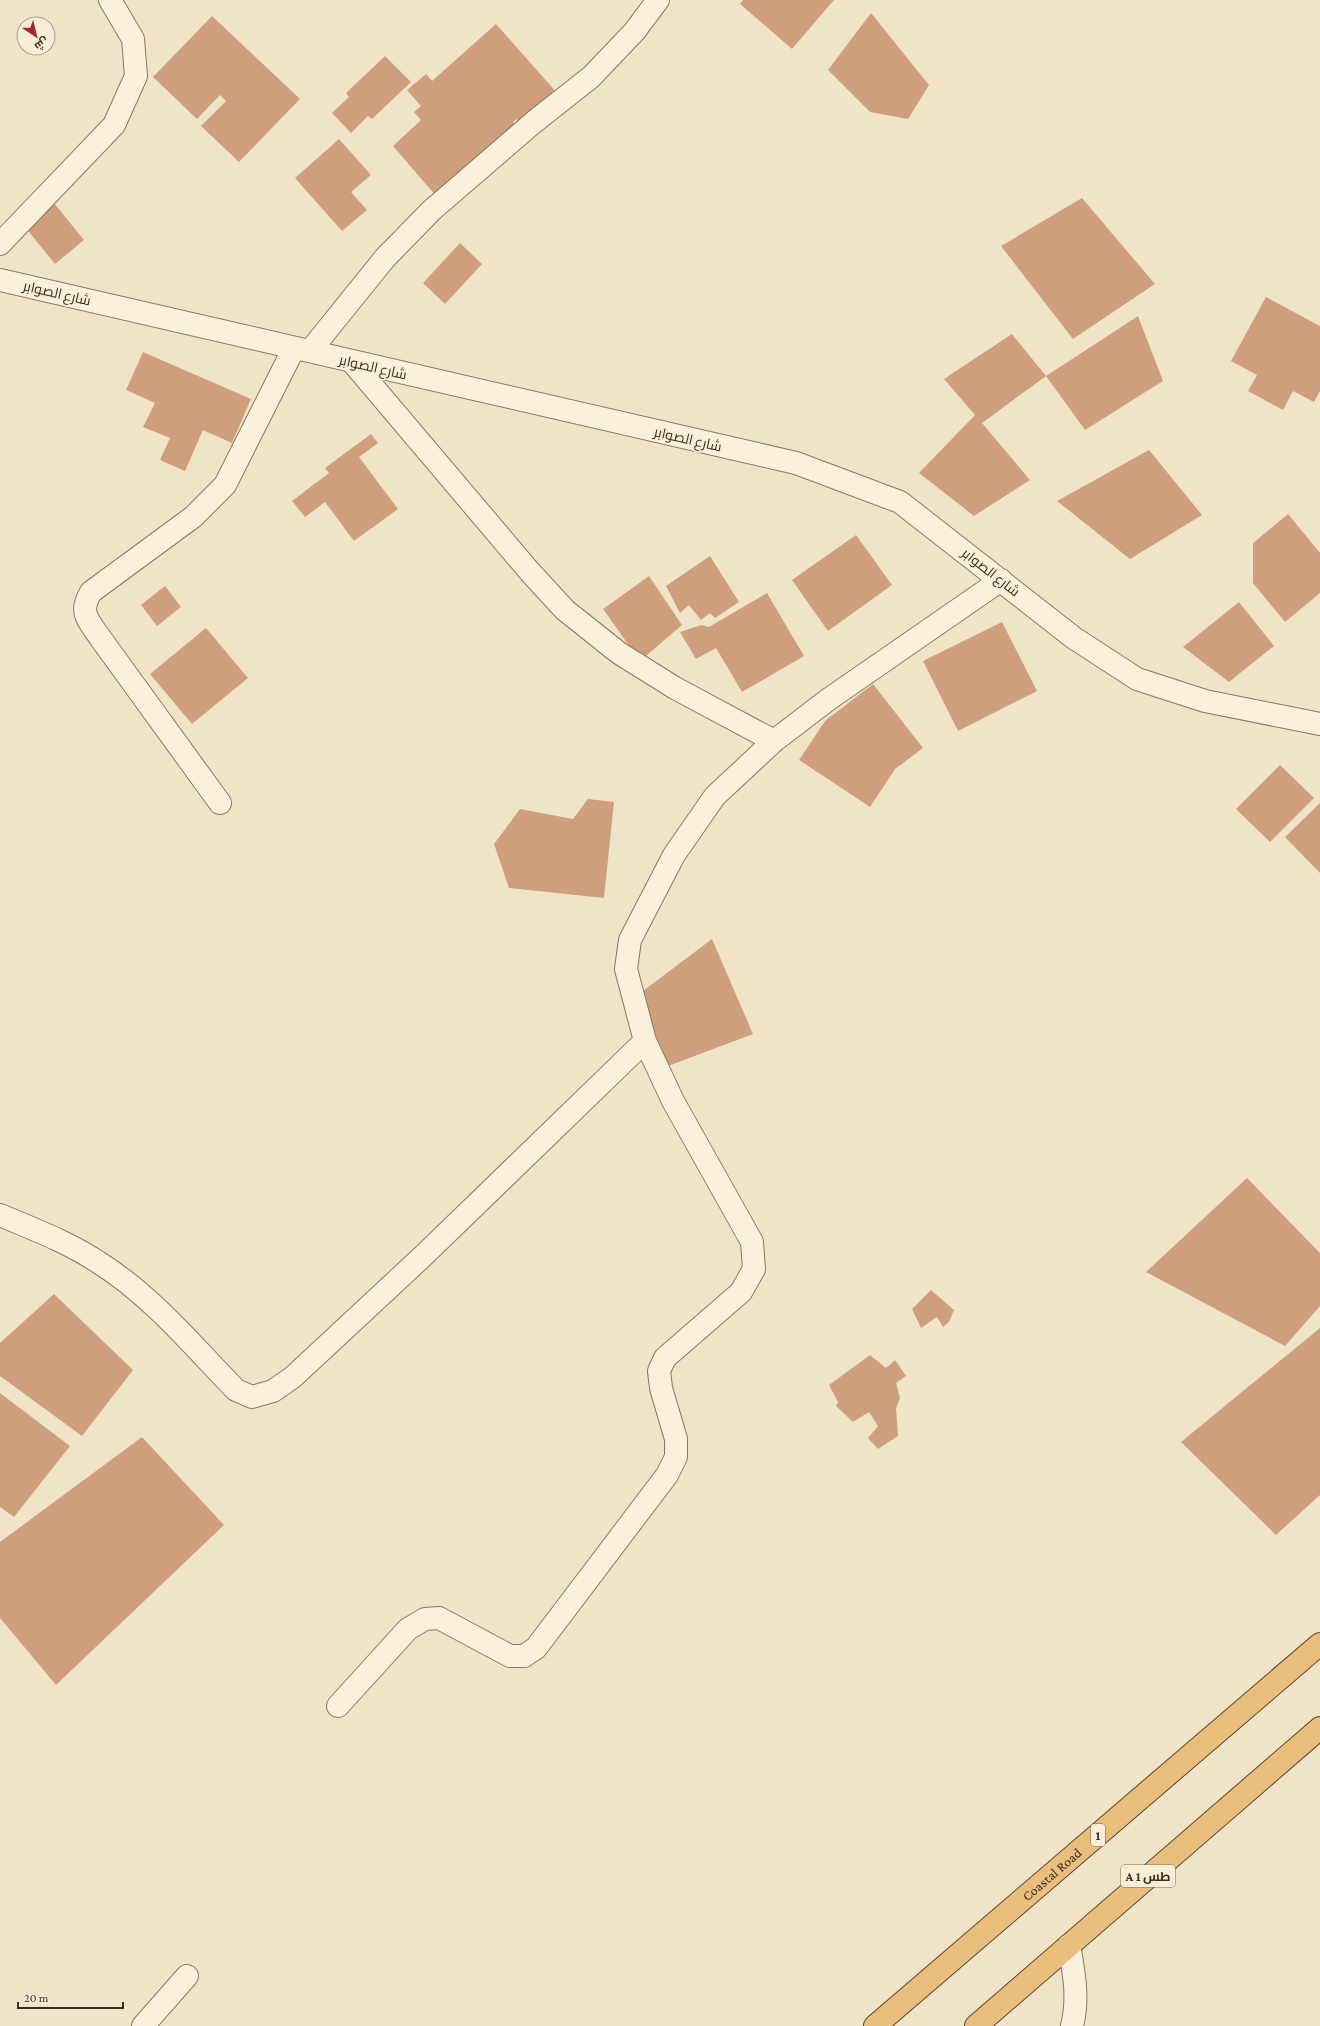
<svg xmlns="http://www.w3.org/2000/svg" width="1320" height="2026" font-family="'Crimson Pro',Cairo,serif">
	<rect width="100%" height="100%" fill="#f0e4c8"/>
	<path fill="#cf9f7d" d="M743 0H834L792 49 740 4Z
		M871 13 929 85 908 119 870 112 828 70Z
		M212 16 300 99 239 162 201 126 226 101 220 95 197 119 153 77Z
		M496 24 558 94 522 125 517 119 513 122 517 126 437 197 393 146 421 120 414 112 421 106 407 90 426 74 432 81Z
		M385 56 411 82 372 119 368 116 351 133 332 113 349 97 346 93Z
		M339 139 371 175 351 192 367 210 342 231 295 178Z
		M1082 198 1155 284 1073 339 1001 246Z
		M54 203 84 240 55 264 25 227Z
		M460 243 482 264 445 304 423 283Z
		M1266 297 1320 326V391L1314 402 1293 391 1283 410 1248 391 1257 375 1231 361Z
		M1138 316 1163 381 1085 430 1046 376 982 423 1030 480 974 516 919 473 975 415 944 379 1012 334 1046 376Z
		M143 352 251 399 232 443 203 430 185 471 160 460 170 438 143 427 155 403 126 390Z
		M371 434 378 443 359 457 398 509 354 541 325 502 305 517 292 501 329 473 325 468Z
		M1149 450 1202 515 1130 559 1057 501Z
		M1288 514 1320 553V593L1285 622 1253 583V543Z
		M856 535 892 585 828 631 792 580Z
		M710 556 739 602 715 618 710 613 701 620 689 605 680 613 666 586Z
		M649 576 682 625 640 661 603 609Z
		M165 586 181 607 157 626 141 605Z
		M767 593 804 656 742 692 716 648 696 659 680 632 701 625 709 627Z
		M1239 602 1274 646 1229 682 1183 647Z
		M1002 622 1037 691 958 731 923 661Z
		M206 628 248 678 192 724 150 674Z
		M873 684 923 748 895 769 870 807 799 760 825 721Z
		M1280 765 1314 798 1270 842 1236 809Z
		M588 799 614 802 604 898 509 888 494 844 520 809 573 819Z
		M1320 803V873L1285 837Z
		M712 939 753 1034 668 1066 639 994Z
		M1247 1178 1320 1253V1306L1285 1346 1146 1272Z
		M931 1290 954 1310 949 1322 943 1327 937 1317 921 1328 912 1309Z
		M54 1294 133 1370 82 1436 0 1376V1343Z
		M1320 1328V1495L1276 1535 1181 1442Z
		M870 1355 886 1368 895 1360 906 1376 896 1383 900 1398 896 1408 898 1436 878 1449 868 1438 878 1426 869 1412 853 1422 836 1406 838 1402 829 1385Z
		M0 1393 70 1446 14 1517 0 1507Z
		M142 1437 224 1525 56 1685 0 1618V1542Z"/>
	<g fill="none" stroke-linecap="round" stroke-linejoin="round">
		<g stroke="#8d765c" stroke-width="24">
			<path id="minor" d="M0 244 114 125 136 76 133 39 110 0
				M310 351 385 258 432 210 534 122 591 77 634 32 658 0
				M353 363 530 572 565 610 619 653 675 688 774 741
				M220 803 101 639C89 621 78 613 91 592L193 517 225 485 294 348
				M0 1215C33 1229 68 1242 98 1262 151 1295 193 1346 236 1390L252 1397 273 1391 293 1377 422 1257 645 1041
				M338 1706 408 1629 425 1619 439 1618 510 1656H524L536 1648 667 1475 676 1457V1439L661 1388 659 1371 665 1358 741 1292 754 1269 752 1242 673 1101 645 1041 626 969 630 940 674 855 715 796 774 741 829 699 1001 580
				M1069 1945C1074 1973 1079 1998 1072 2026
				M143 2026 187 1976"/>
		</g>
		<g stroke="#8d765c" stroke-width="24">
			<path id="tertiary" d="M0 280 796 463 900 502 1074 638 1137 679 1205 701 1320 724"/>
		</g>
		<g stroke="#5b4430" stroke-width="24">
			<g id="trunk">
				<path id="s1" d="M875 2026 1320 1644"/>
				<path d="M976 2026 1320 1728"/>
			</g>
		</g>
		<use href="#minor" stroke="#faf1dc" stroke-width="22"/>
		<use href="#tertiary" stroke="#faf1dc" stroke-width="22"/>
		<use href="#trunk" stroke="#eabe7c" stroke-width="22"/>
	</g>
	<g text-anchor="middle" dominant-baseline="central" stroke-width="3.5" stroke-linejoin="round" paint-order="stroke">
		<g fill="#f7eed8" stroke="#756857" stroke-width="1">
			<rect x="1091" y="1824" width="14" height="22" rx="3"/>
			<rect x="1121" y="1865" width="54" height="22" rx="3"/>
		</g>
		<g font-size="13" font-weight="bold" fill="#3d2e20">
			<text x="1098" y="1835">1</text>
			<text x="1148" y="1876">A 1 طس</text>
		</g>
		<g font-size="14" fill="#3d2e20" stroke="#f7eed8">
			<text transform="translate(57 293) rotate(13)">شارع الصوابر</text>
			<text transform="translate(373 367) rotate(13)">شارع الصوابر</text>
			<text transform="translate(688 439) rotate(13)">شارع الصوابر</text>
			<text transform="translate(991 572) rotate(38)">شارع الصوابر</text>
			<text stroke="none"><textPath href="#s1" startOffset="233">Coastal Road</textPath></text>
		</g>
	</g>
	<g transform="translate(36 36) rotate(145)"><circle r="19" fill="#f7eed8" stroke="#ada18e"/>
	<path d="M0-3L7 15L0 10L-7 15Z" fill="#9e2a2b"/>
	<text y="-6" font-size="11" font-weight="bold" text-anchor="middle" fill="#3d2e20">ش</text>
	</g>
	<path d="M18 2002v6h105v-6" fill="none" stroke="#3d2e20" stroke-width="2"/>
	<text x="24" y="2002" font-size="12" fill="#3d2e20" stroke="#f7eed8" stroke-width="3" paint-order="stroke">20 m</text>
</svg>
